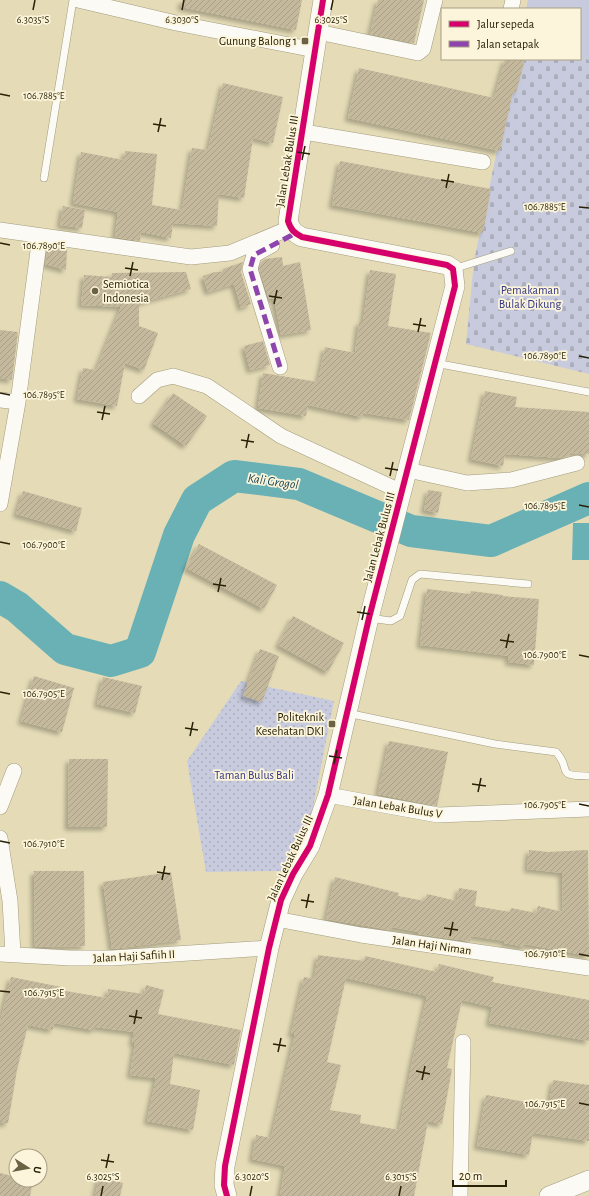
<svg xmlns="http://www.w3.org/2000/svg" width="589" height="1196" font-family="'Alegreya Sans',sans-serif">
	<defs>
		<pattern id="cemetery-stones" width="16" height="16" patternUnits="userSpaceOnUse"><rect width="16" height="16" fill="#c8cbdd"/><path d="M2 7V4a2 2 0 0 1 4 0v3zM10 15v-3a2 2 0 0 1 4 0v3z" fill="#acaebc"/></pattern>
		<pattern id="park-dots" width="8" height="8" patternUnits="userSpaceOnUse"><rect width="8" height="8" fill="#c8cbdd"/><path d="M2 2h.1M6 6h.1" fill="none" stroke="#acaebc" stroke-width="1.8" stroke-linecap="round"/></pattern>
		<pattern id="building-hatch" width="6" height="6" patternUnits="userSpaceOnUse"><rect width="6" height="6" fill="#c5b99d"/><path d="M-1 1l2-2M0 6l6-6M5 7l2-2" fill="none" stroke="#a99f86"/></pattern>
		<filter id="shadow"><feDropShadow dx="-3.5" dy="3.5" stdDeviation="2" flood-color="#0004"/></filter>
	</defs>
	<rect width="100%" height="100%" fill="#e5dcb7"/>
	<path fill="#c8cbdd" d="M528 0H589V60L580 56V9H526Z"/>
	<path fill="url(#cemetery-stones)" d="M580 56 589 60V374L466 344 474 261 516 59H580Z"/>
	<path fill="url(#park-dots)" d="M241 681 334 701 312 812 281 871 206 872 187 761Z"/>
	<path fill="#6ab1b6" d="M573 523H589V560H572Z"/>
	<g fill="none" stroke-linecap="round" stroke-linejoin="round">
		<path stroke="#6ab1b6" stroke-width="32" d="M0 597 17 607 65 649 111 661 140 652 179 535 197 500 234 476 299 484 411 531 491 541 589 498"/>
	</g>
	<path fill="url(#building-hatch)" fill-rule="evenodd" filter="url(#shadow)" d="M182 0H302L296 30 181 7Z
		M378 0H424L414 43 370 34Z
		M505 59H525L516 93 513 92 500 151 348 118 359 68 494 98Z
		M223 83 283 97 273 143 253 138 244 198 219 194 217 226 173 223 171 238 141 232 140 241 115 237 118 212 73 203 81 152 124 160 125 151 157 154 152 205 182 210 192 148 208 150Z
		M340 161 491 189 483 233 332 205Z
		M63 206 85 210 82 228 60 225Z
		M48 246 67 249 66 270 45 264Z
		M282 257 283 266 300 262 311 330 281 335 274 298 269 299 259 269 262 261 265 259Z
		M243 262 241 272 251 304 241 308 234 284 208 292 203 276 215 272H223V269Z
		M370 270 396 274 388 326 431 333 409 420 363 413 362 417 308 405 306 416 258 408 263 373 318 382 325 347 355 353 359 322H363Z
		M186 272 191 289 139 303V326L158 333 144 370 125 363 117 406 77 399 83 368 96 370 121 307 81 305 84 275 112 277V273Z
		M0 330 18 332 12 380 0 378Z
		M263 341 270 365 250 370 244 346Z
		M485 391 517 397 515 407 589 412V454L570 453 569 456 561 458 505 454 503 466 471 459Z
		M173 393 207 416 186 446 153 423Z
		M428 490 442 492 438 513 424 510Z
		M23 491 82 508 76 531 16 514Z
		M199 544 277 585 264 609 186 568Z
		M427 589 470 594 471 591 503 595 502 596 539 599 534 665 508 662 509 656 420 645Z
		M293 616 344 643 328 672 278 645Z
		M260 649 279 656 262 702 243 696Z
		M34 676 74 688 62 732 21 721Z
		M103 677 142 686 135 713 97 704Z
		M389 741 448 752 437 806 378 794Z
		M69 759H108L107 827H68Z
		M529 850 548 852 588 850 589 956 525 944V947L504 943 505 941 471 936 470 941 445 938 418 934V932L392 927 391 930 326 919 335 877 399 893 398 896 425 901 427 894 457 901 459 888 477 891 475 906 510 912 511 908 536 913 538 906 563 912 562 873 527 869Z
		M34 871H84L85 946 35 947Z
		M171 872 181 940 112 949 103 882Z
		M318 955 364 961 365 956 437 972 439 964 494 977 492 982 589 1000V1041L489 1023 492 1007 462 1000 447 1068 452 1069 442 1124 428 1121 414 1196H280L285 1166 252 1159 256 1135 271 1138 295 1034H291L304 977 314 979ZM346 978 427 996 412 1063 399 1130 360 1123 361 1115 330 1110 341 1065 327 1062Z
		M11 977 61 987 60 990 107 998 108 989 144 994 146 985 164 990 158 1014 241 1030 234 1065 174 1053 170 1084 200 1090 193 1130 147 1121 156 1078 130 1075 135 1043H132L134 1032 95 1027 94 1030 54 1023 53 1030 28 1025 17 1070 8 1123H0V1022Z
		M553 1080 589 1085V1141L533 1133 529 1155 477 1146 486 1095 549 1106Z
		M0 1173 16 1177V1180H33L30 1196H0Z
		M99 1177 123 1183 120 1196H95Z"/>
	<g fill="none" stroke-linecap="round" stroke-linejoin="round">
		<g stroke="#a29b7e" stroke-width="8">
			<path id="service" d="M44 178 73 0
				M453 269 511 251
				M435 363 589 392
				M369 618 391 621 400 616 412 580 420 574 528 584
				M347 713 495 744 556 752C573 770 553 776 589 776"/>
		</g>
		<g stroke="#a29b7e" stroke-width="16">
			<path id="minor" d="M78 0 176 23 315 50
				M511 9 513 0
				M318 32 418 53 423 49 435 0
				M304 132 483 162
				M0 230 191 257 230 253 290 228
				M272 245 254 255 250 269 280 367
				M139 396 157 380 173 376 207 386 281 436 402 492
				M0 400 18 402
				M408 470 467 483 511 480 577 463
				M0 504 18 402 40 236
				M328 795 438 815 589 809
				M0 807 14 771
				M0 838 10 901 13 954
				M276 919 361 935 589 968
				M0 954 70 958H112L269 948
				M460 1196 463 1042"/>
		</g>
		<g stroke="#a29b7e" stroke-width="20">
			<path id="tertiary" d="M227 1196 224 1185 225 1166 269 948 281 900 293 874 310 846 328 795 369 618 455 286 453 269 447 265 302 237C294 233 291 230 288 221L323 0
				M549 1196 589 1180"/>
		</g>
		<use href="#service" stroke="#fbfaf4" stroke-width="7"/>
		<use href="#minor" stroke="#fbfaf4" stroke-width="15"/>
		<use href="#tertiary" stroke="#fbfaf4" stroke-width="19"/>
		<path stroke="#8e44ad" stroke-width="5" stroke-dasharray="10 5" stroke-linecap="butt" d="M280 367 250 269 254 255 294 234"/>
		<g stroke="#fcf5db" stroke-width="8">
			<path id="cycleway" d="M227 1196 224 1185 225 1166 269 948 281 900 293 874 310 846 328 795 369 618 455 286 453 269 447 265 302 237C294 233 291 230 288 221L323 0"/>
		</g>
		<use href="#cycleway" stroke="#d6006c" stroke-width="6"/>
	</g>
	<path fill="none" stroke="#282105" stroke-width="1.5" d="M33 10 35 0M182 10 184 0M331 10 333 0M0 94 10 96M153 124 166 126M158 132 161 118M297 152 310 154M302 160 305 146M441 180 454 182M446 188 449 174M579 207 589 208M0 243 10 245M125 268 138 270M130 276 133 262M269 296 282 298M274 304 277 290M413 324 426 326M418 332 421 318M579 356 589 358M0 393 10 395M97 412 110 414M102 420 105 406M241 440 254 442M246 448 249 434M385 468 398 470M390 476 393 462M579 505 589 507M0 542 10 544M213 584 226 586M218 592 221 578M357 612 370 614M362 620 365 606M500 640 514 642M506 648 509 634M579 655 589 657M0 692 10 694M185 728 198 730M190 736 193 722M329 756 342 758M334 764 337 750M472 784 486 786M478 792 481 778M579 804 589 806M0 841 10 843M157 872 170 874M162 880 165 866M301 900 314 902M306 908 309 894M444 928 458 930M450 936 453 922M579 954 589 956M0 991 10 992M129 1016 142 1018M134 1024 137 1010M273 1044 286 1046M278 1052 281 1038M416 1071 430 1074M422 1080 425 1066M579 1103 589 1105M101 1160 114 1162M106 1168 109 1154M101 1196 103 1186M250 1196 252 1186M399 1196 401 1186"/>
	<g fill="#6a6243" stroke="#fcf5db" stroke-width="1.5">
		<rect x="301" y="37" width="8" height="8" rx="2"/>
		<circle cx="95" cy="291" r="4"/>
		<rect x="328" y="720" width="8" height="8" rx="2"/>
	</g>
	<g text-anchor="middle" dominant-baseline="central" stroke-width="3.5" stroke-linejoin="round" paint-order="stroke">
		<g font-size="12" fill="#282105" stroke="#fcf5db" text-anchor="end">
			<text x="297" y="41">Gunung Balong 1</text>
			<text x="103" y="284" text-anchor="start">Semiotica<tspan x="103" dy="14">Indonesia</tspan></text>
			<text x="324" y="717">Politeknik<tspan x="324" dy="14">Kesehatan DKI</tspan></text>
		</g>
		<g font-size="12" fill="#282105" stroke="#fcf5db">
			<text transform="translate(287 161) rotate(-81)">Jalan Lebak Bulus III</text>
			<text transform="translate(379 537) rotate(-75)">Jalan Lebak Bulus III</text>
			<text transform="translate(398 807) rotate(9)">Jalan Lebak Bulus V</text>
			<text transform="translate(290 858) rotate(-65)">Jalan Lebak Bulus III</text>
			<text transform="translate(432 945) rotate(8)">Jalan Haji Niman</text>
			<text transform="translate(134 956) rotate(-3)">Jalan Haji Safiih II</text>
		</g>
		<g font-size="12" fill="#313683" stroke="#fcf5db">
			<text x="530" y="290">Pemakaman<tspan x="530" dy="14">Bulak Dikung</tspan></text>
			<text x="254" y="775">Taman Bulus Bali</text>
		</g>
		<g font-size="13" font-style="italic" fill="#17444f" stroke="#fcf5db">
			<text transform="translate(273 482) rotate(8)">Kali Grogol</text>
		</g>
	</g>
	<g font-size="10" text-anchor="middle" fill="#282105" stroke="#fcf5db" stroke-width="3.5" stroke-linejoin="round" paint-order="stroke">
		<text x="33" y="23">6.3035°S</text>
		<text x="182" y="23">6.3030°S</text>
		<text x="331" y="23">6.3025°S</text>
		<text x="44" y="99">106.7885°E</text>
		<text x="545" y="210">106.7885°E</text>
		<text x="44" y="249">106.7890°E</text>
		<text x="545" y="359">106.7890°E</text>
		<text x="44" y="398">106.7895°E</text>
		<text x="545" y="509">106.7895°E</text>
		<text x="44" y="548">106.7900°E</text>
		<text x="545" y="658">106.7900°E</text>
		<text x="44" y="697">106.7905°E</text>
		<text x="545" y="808">106.7905°E</text>
		<text x="44" y="847">106.7910°E</text>
		<text x="545" y="957">106.7910°E</text>
		<text x="44" y="996">106.7915°E</text>
		<text x="545" y="1107">106.7915°E</text>
		<text x="103" y="1180">6.3025°S</text>
		<text x="252" y="1180">6.3020°S</text>
		<text x="401" y="1180">6.3015°S</text>
	</g>
	<rect x="441" y="8" width="140" height="52" fill="#fcf5db" stroke="#a7a085"/>
	<rect x="449" y="21" width="20" height="6" fill="#d6006c" stroke="#a7a085"/>
	<text x="477" y="28" font-size="12" fill="#282105">Jalur sepeda</text>
	<rect x="449" y="41" width="20" height="6" fill="#8e44ad" stroke="#a7a085"/>
	<text x="477" y="48" font-size="12" fill="#282105">Jalan setapak</text>
	<g transform="translate(28 1168) rotate(101)"><circle r="19" fill="#fcf5db" stroke="#a7a085"/>
	<path d="M0-3L7 15L0 10L-7 15Z" fill="#6a6243"/>
	<text y="-6" font-size="11" font-weight="bold" text-anchor="middle" fill="#282105">U</text>
	</g>
	<path d="M453 1180v6h53v-6" fill="none" stroke="#282105" stroke-width="2"/>
	<text x="459" y="1180" font-size="12" fill="#282105" stroke="#fcf5db" stroke-width="3" paint-order="stroke">20 m</text>
</svg>
